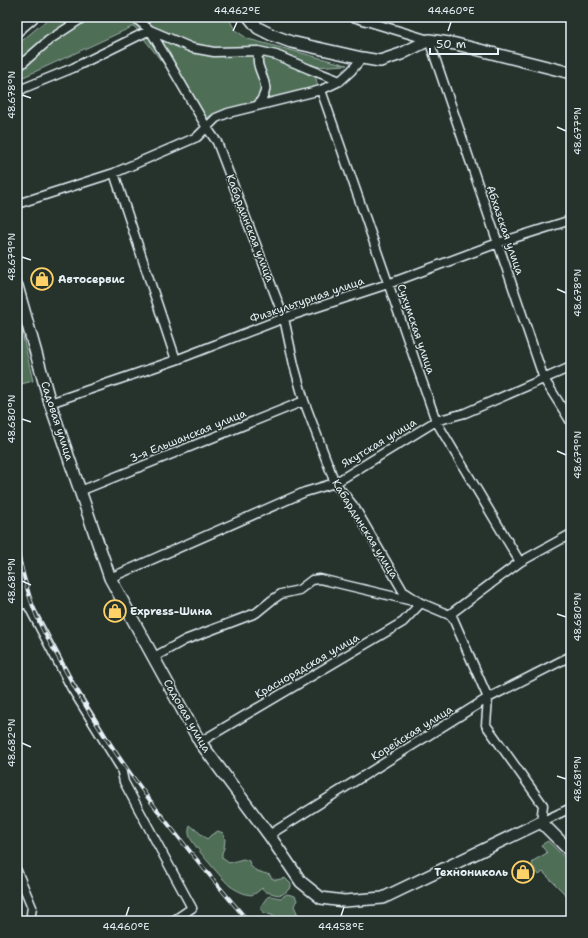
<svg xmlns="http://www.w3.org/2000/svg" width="588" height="938" font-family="'Shantell Sans',sans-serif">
	<rect width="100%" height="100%" fill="#26332d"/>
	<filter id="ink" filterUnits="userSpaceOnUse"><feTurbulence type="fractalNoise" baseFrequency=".025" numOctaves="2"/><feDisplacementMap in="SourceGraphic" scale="8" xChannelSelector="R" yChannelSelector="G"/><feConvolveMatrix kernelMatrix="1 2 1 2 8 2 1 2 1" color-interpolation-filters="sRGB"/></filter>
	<g filter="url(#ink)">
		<path fill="#4f6e57" stroke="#9cb0a8" d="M50 17H228L235 30 248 39 347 65 313 67 318 87 217 113 206 118 134 26 17 80V45Z
			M17 310 33 381 17 385Z
			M190 825 207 839 211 835 218 831 223 833 225 840 224 848 222 853V858L229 863 243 859 249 861C251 872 262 872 270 875L271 878 276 880 285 878 291 884V887C282 896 282 896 270 893 266 892 265 892 262 888L256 893 251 895C243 894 236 890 230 886 224 881 192 844 190 837 188 833 189 829 190 825Z
			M548 841 571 864V900L543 872 539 875 532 865 533 861 547 853 541 845Z
			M287 894 295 896 297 900 294 906 298 915 308 918 311 921H278C275 914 267 915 262 911L261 906C270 893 266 896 281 898Z"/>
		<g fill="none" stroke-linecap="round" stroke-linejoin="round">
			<g stroke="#e8f1f8" stroke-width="11">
				<path id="street" d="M134 17 150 30 192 48 214 52 258 51 276 55 309 69 340 81
					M353 17 429 40 544 379 571 422
					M17 68 49 40 84 17
					M321 90 436 421 520 562
					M17 93 24 88 73 68 150 30 207 128 217 142 284 318 294 365 304 401 335 483 355 508 403 591 421 603 452 616 488 698 486 725 543 805 541 822
					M258 105C270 88 265 85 259 67 257 62 258 57 258 51
					M114 173 176 360
					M17 204 114 173 197 137 216 118 228 113 321 90 340 81 351 71 362 58
					M50 403 176 360 284 318 388 284 498 243 571 220
					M80 491 304 401
					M17 567 27 603 71 687 121 768 124 782 192 908 173 921
					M110 578 305 492 335 483 436 421 465 413 571 367
					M17 606 27 603
					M449 615 520 562 571 534
					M154 657 185 640 256 613 272 600 281 594 299 590 312 580 320 579 421 603 403 622 200 742
					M541 822 571 808
					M269 835 488 698 571 656
					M17 871 32 907 30 921"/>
			</g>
			<g stroke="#e8f1f8" stroke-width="14">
				<path id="secondary" d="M249 17 258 28 272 35 291 42 362 58 380 61 401 54 429 40 456 44 571 73
					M17 286 50 403 110 578 200 742 269 835 301 882 321 898 344 901 383 898 541 822 571 852"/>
			</g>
			<g stroke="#e8f1f8" stroke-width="15">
				<path id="primary" d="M17 30 32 17"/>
			</g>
			<use href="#street" stroke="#26332d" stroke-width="8"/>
			<use href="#secondary" stroke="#26332d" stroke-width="11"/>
			<use href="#primary" stroke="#26332d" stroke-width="12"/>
			<g stroke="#e8f1f8" stroke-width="4">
				<path id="rail" d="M17 550C23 573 28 597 38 619 44 634 53 648 61 662 110 756 179 840 248 921"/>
			</g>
			<use href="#rail" stroke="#26332d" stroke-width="2.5" stroke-dasharray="8" stroke-linecap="butt"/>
		</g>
	</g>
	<path fill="none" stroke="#e8f1f8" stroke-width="1.5" d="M233 31 237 22M448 31 451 22M22 95 31 98M557 127 566 131M22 257 31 260M557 289 566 293M22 419 31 422M557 451 566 455M22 581 31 585M557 614 566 617M22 743 31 747M557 776 566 779M126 916 129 907M341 916 344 907"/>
	<defs>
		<g id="shop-ring" transform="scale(1.15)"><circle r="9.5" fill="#26332d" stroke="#ffd166" stroke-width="1.5"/><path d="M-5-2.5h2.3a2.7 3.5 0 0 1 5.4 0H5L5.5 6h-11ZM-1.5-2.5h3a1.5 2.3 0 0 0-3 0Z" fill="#ffd166"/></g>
	</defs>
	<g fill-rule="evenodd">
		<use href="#shop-ring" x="42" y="279"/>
		<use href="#shop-ring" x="115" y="611"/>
		<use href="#shop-ring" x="523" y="872"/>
	</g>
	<g text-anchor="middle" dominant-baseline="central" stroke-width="3" stroke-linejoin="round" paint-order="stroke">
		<g font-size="11" fill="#e8f1f8" stroke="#26332d">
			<text transform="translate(250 228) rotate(69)">Кабардинская улица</text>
			<text transform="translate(505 230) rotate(71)">Абхазская улица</text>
			<text transform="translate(307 300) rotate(-19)">Физкультурная улица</text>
			<text transform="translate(416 329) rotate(71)">Сухумская улица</text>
			<text transform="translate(57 421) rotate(72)">Садовая улица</text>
			<text transform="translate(188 436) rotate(-22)">3-я Ельшанская улица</text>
			<text transform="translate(379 443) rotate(-31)">Якутская улица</text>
			<text transform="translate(365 529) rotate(58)">Кабардинская улица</text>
			<text transform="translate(307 666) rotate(-30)">Краснорядская улица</text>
			<text transform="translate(187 716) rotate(60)">Садовая улица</text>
			<text transform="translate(412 733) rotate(-32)">Корейская улица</text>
		</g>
		<g font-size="11" font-weight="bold" fill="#e8f1f8" stroke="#26332d" text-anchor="start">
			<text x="58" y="279">Автосервис</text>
			<text x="130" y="611">Express-Шина</text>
			<text x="508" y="872" text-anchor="end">Технониколь</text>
		</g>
	</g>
	<rect width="588" height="938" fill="none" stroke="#26332d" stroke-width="44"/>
	<path d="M430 48v6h68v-6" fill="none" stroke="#e8f1f8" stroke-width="2"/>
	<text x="436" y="48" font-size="12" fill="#e8f1f8" stroke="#26332d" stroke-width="3" paint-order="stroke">50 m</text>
	<rect x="22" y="22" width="544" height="894" fill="none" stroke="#e8f1f8" stroke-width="1.5"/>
	<g font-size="10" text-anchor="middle" fill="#e8f1f8">
		<text x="237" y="14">44.462°E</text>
		<text x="451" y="14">44.460°E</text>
		<text transform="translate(11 95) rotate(-90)" y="4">48.678°N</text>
		<text transform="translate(577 131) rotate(-90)" y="4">48.677°N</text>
		<text transform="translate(11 257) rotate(-90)" y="4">48.679°N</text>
		<text transform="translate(577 293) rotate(-90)" y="4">48.678°N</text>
		<text transform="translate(11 419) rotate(-90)" y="4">48.680°N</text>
		<text transform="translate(577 455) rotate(-90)" y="4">48.679°N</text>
		<text transform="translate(11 581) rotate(-90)" y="4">48.681°N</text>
		<text transform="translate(577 617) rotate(-90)" y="4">48.680°N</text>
		<text transform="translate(11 743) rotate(-90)" y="4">48.682°N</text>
		<text transform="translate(577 779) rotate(-90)" y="4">48.681°N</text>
		<text x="126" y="930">44.460°E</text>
		<text x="341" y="930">44.458°E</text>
	</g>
</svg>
